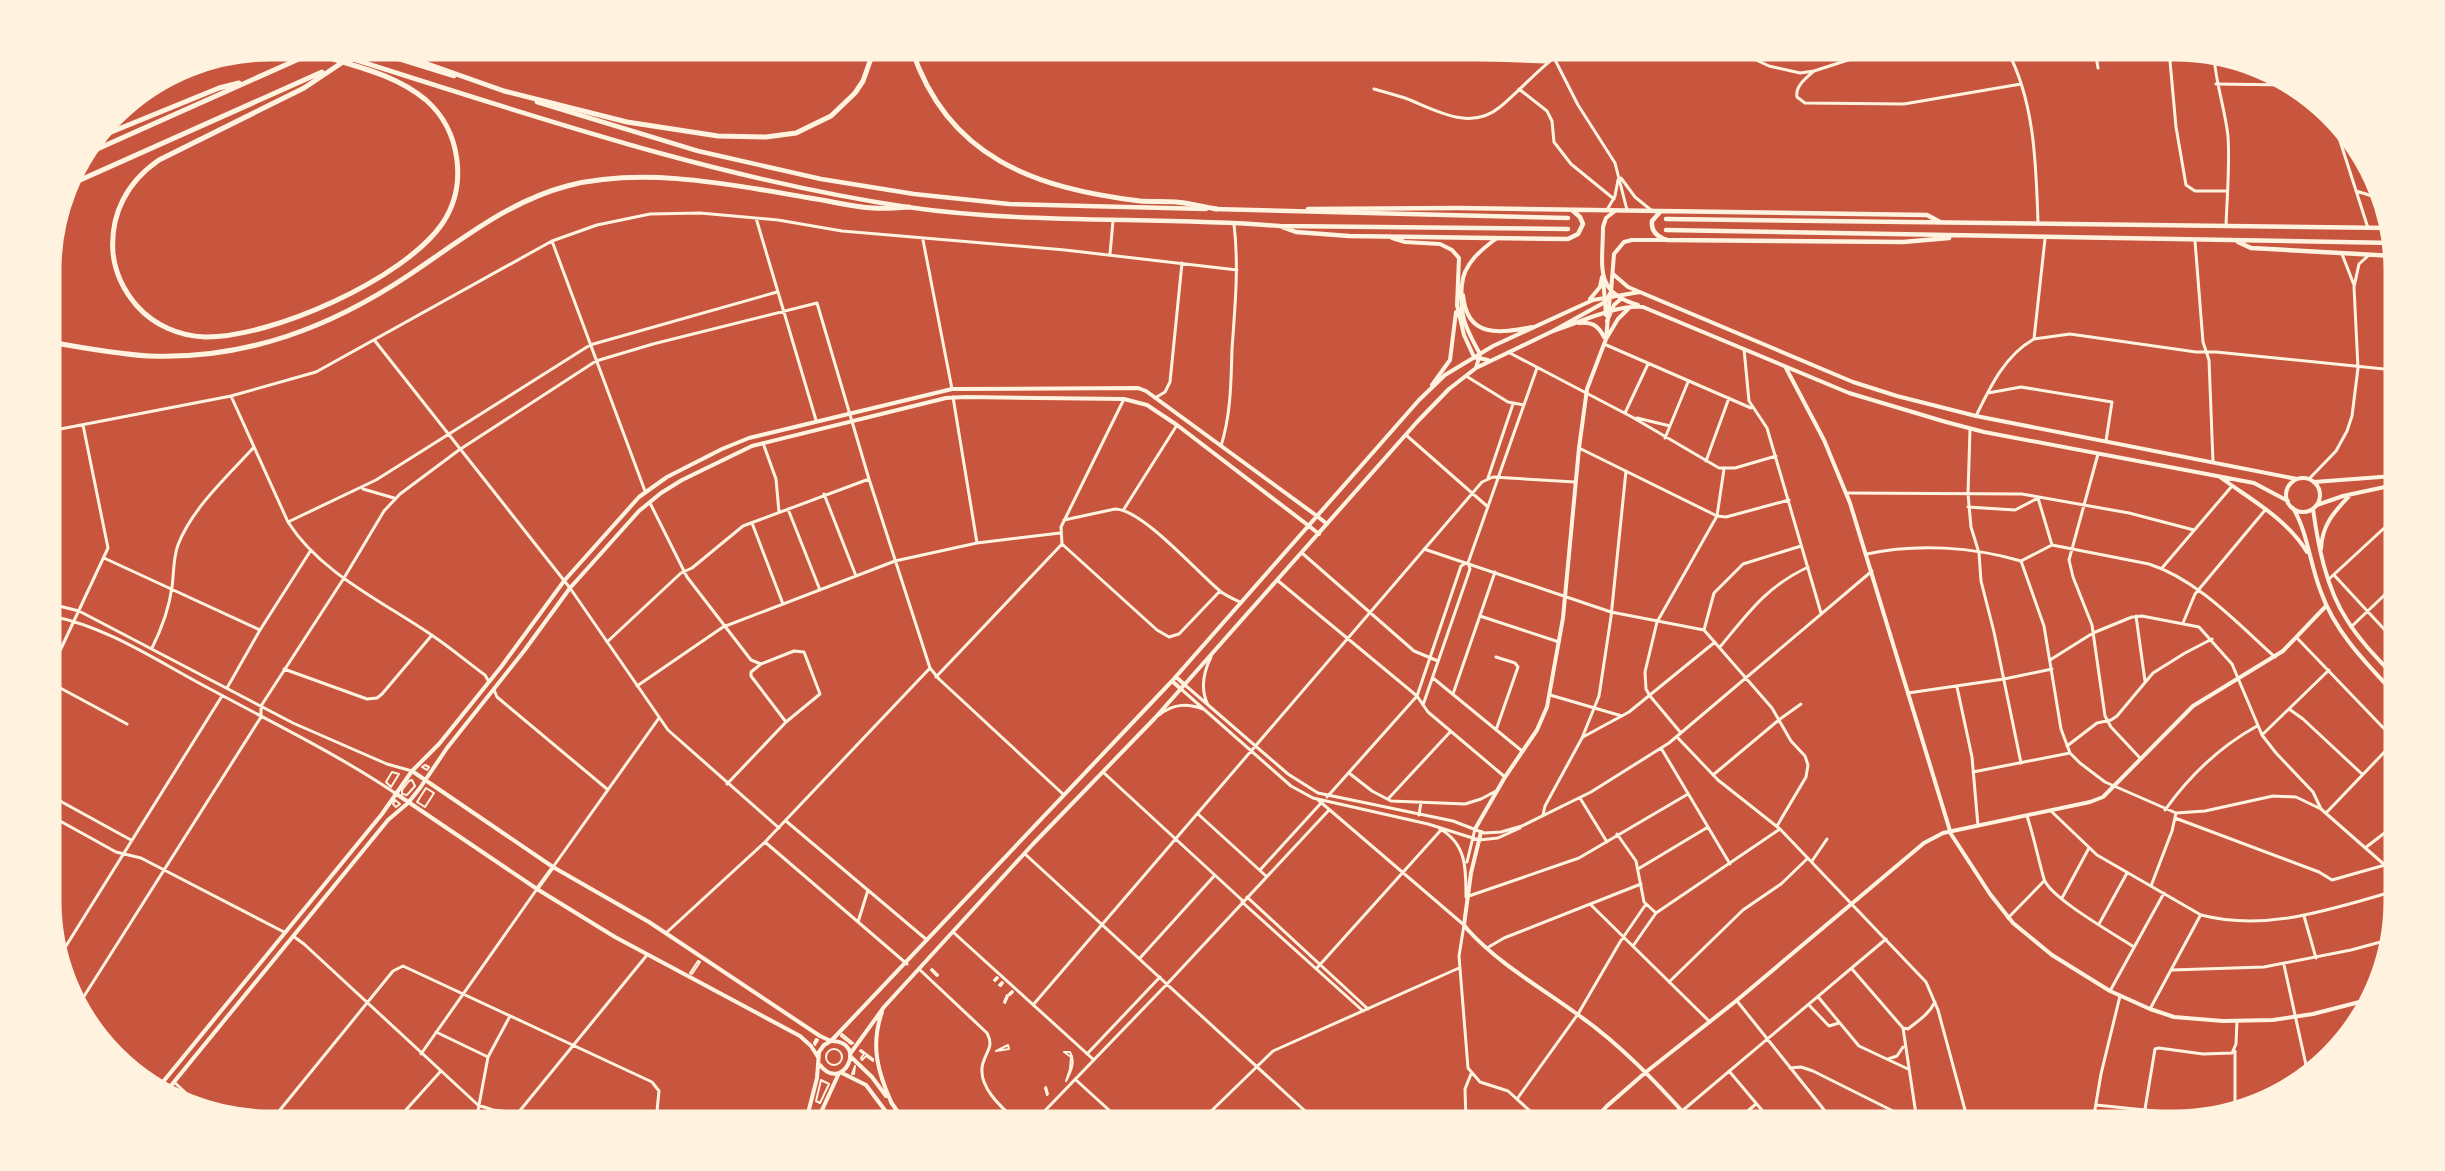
<svg xmlns="http://www.w3.org/2000/svg" width="2445" height="1171" font-family="Montserrat,sans-serif">
	<rect width="100%" height="100%" fill="#c8553d"/>
	<g fill="none" stroke-linecap="round" stroke-linejoin="round">
		<path stroke="#fff3e0" stroke-width="2" d="M425 765 429 767 427 770 422 767Z
			M392 772 399 774 391 787 386 782Z
			M412 780 415 786 407 795 402 794V790L409 781Z
			M426 788 434 793 425 807 417 802Z
			M395 800 400 804 396 807 393 804Z
			M698 961 700 962 692 974 690 973Z
			M932 969 938 975 937 976 931 970Z
			M997 977 998 978 995 981 994 980Z
			M1002 982 1003 983 1001 986 999 985Z
			M1012 991 1013 992 1010 995 1009 994Z
			M1007 995 1008 996 1005 1003 1004 1002Z
			M842 1034 853 1043 851 1044 841 1036Z
			M816 1039 818 1040 815 1045 814 1043Z
			M1008 1045 1009 1049 996 1051Z
			M826 1057a8 8 0 1 1 16 0a8 8 0 1 1-16 0Z
			M861 1050 873 1059V1061L866 1056 862 1060 861 1058 864 1054 860 1051Z
			M1064 1052H1070C1076 1061 1071 1072 1066 1081L1070 1069 1071 1057Z
			M855 1066 854 1074H852Z
			M821 1080 829 1084 820 1103 816 1101Z
			M1046 1087 1048 1094 1047 1095 1045 1088Z
			M571 1121 575 1115"/>
		<path stroke="#fff3e0" stroke-width="3" d="M1361 50 1411 57 1546 62
			M1550 50 1578 105 1615 163 1627 210
			M1735 50 1769 66 1800 73 1814 71 1879 50
			M2007 50C2035 102 2036 165 2038 222
			M2095 50 2098 68
			M2169 50 2176 127 2186 185 2195 191H2227
			M2214 57C2216 84 2225 109 2228 136 2230 165 2227 196 2226 226
			M1814 71C1806 78 1795 86 1797 97L1805 103 1904 104 2021 84
			M2216 84 2291 85
			M1374 89C1385 92 1395 95 1405 98 1436 110 1470 132 1500 107 1523 88 1541 65 1566 50
			M1519 89 1547 111 1552 121 1554 142 1571 164 1614 199
			M2333 119 2368 228
			M2340 140 2351 138
			M1621 178 1635 197 1651 210
			M2356 191 2382 199
			M1607 210 1615 196 1618 180
			M756 218 816 420
			M923 240 952 389
			M552 241 645 491
			M2195 241 2203 342 2209 360 2213 462
			M1110 254 1113 221
			M2342 254 2354 285
			M2034 339 2070 334 2196 352H2216L2394 370
			M375 341 570 588 668 730 779 828
			M1604 344 1751 408
			M1744 349 1749 401 1767 428 1821 613
			M1508 352 1632 417 1719 468H1735L1776 456
			M1466 376 1508 402 1524 405
			M1988 393 2021 387 2112 402 2106 441
			M231 396 288 522C321 574 384 602 433 636 451 648 467 662 485 675L489 682
			M953 397 977 543
			M1155 398 1165 392 1170 382 1182 263
			M1625 413 1648 364
			M1976 416C1990 387 2005 355 2034 339L2045 239
			M1637 418 1670 426
			M1970 429 1968 494 1971 527 1979 553 1981 581 1994 632 2021 763
			M50 431 231 396 316 372 552 241 597 225 650 214 700 213 778 220 842 231 1065 250 1237 270
			M1406 435 1488 507
			M1665 438 1688 382
			M763 443 776 479 779 512
			M1221 446C1231 414 1231 382 1232 349 1235 307 1239 266 1234 224
			M1579 448 1717 516 1726 517 1789 500
			M2098 454 2069 560 2073 577 2092 625 2105 716 2111 727 2141 759
			M1706 461 1729 398
			M1488 478 1513 404
			M2309 479 2336 451 2347 431 2352 416 2358 368 2354 287 2359 264 2369 255
			M363 489 394 498
			M1846 493 2022 494 2129 513 2194 530
			M824 494 856 576
			M2038 498 2052 545
			M650 503 687 577 751 660 761 664 794 651 804 652 820 694 786 722 727 784
			M1968 507 2015 510 2038 498
			M788 509 820 590
			M1124 509 1177 425
			M1064 520 1115 509C1142 509 1197 572 1220 591 1226 596 1234 599 1240 602
			M288 522 376 480 590 345 777 292
			M752 523 783 604
			M1062 544 1157 630 1169 637 1179 634 1220 591
			M1424 549 1611 612 1704 630 1772 708 1791 741 1805 756 1808 765 1806 777 1777 826
			M1302 553 1414 651 1438 661
			M1867 554C1917 543 1973 547 2021 561L2052 545 2149 564C2198 580 2237 623 2275 657
			M104 558 260 630
			M2021 561 2044 626 2061 729 2070 753 2080 763 2105 782 2176 813 2205 811 2273 796 2296 797 2321 809 2395 874
			M2162 568 2232 486
			M2334 575 2395 641
			M2329 579 2394 519
			M1277 580 1417 696 1428 712 1505 777
			M51 604 79 611 293 723 387 764 412 771
			M51 616C109 627 160 663 212 690 273 723 337 754 395 793
			M1480 616 1559 642
			M2136 616 2145 681
			M2183 623 2195 594 2266 509
			M2351 627 2395 585
			M1704 630 1714 593 1743 564 1801 546
			M2297 638 2395 740
			M607 642 681 573 692 568 743 526 869 479
			M1720 647C1749 612 1766 587 1808 567
			M152 648C162 628 169 609 172 587 174 573 173 558 178 545 192 508 228 476 254 447
			M1496 657 1515 663 1518 667 1496 730
			M2050 660 2093 633 2132 617 2142 616 2199 627 2232 664 2262 735 2276 753 2313 792 2321 809
			M761 664 751 672V676L786 722
			M284 669 367 699 377 698 382 694 432 635
			M51 670 108 548 83 425
			M936 677 1062 544 1061 527 1124 399
			M1433 678 1522 751
			M51 683 127 724
			M1185 685 1288 774 1318 793 1453 821 1484 833 1501 832 1522 826 1591 792 1669 743 1872 571
			M637 686 723 627 895 561 977 543 1060 533
			M1957 687 1972 757 1978 826
			M227 688 260 630 311 550
			M1181 689 1291 786 1313 798 1428 824 1479 840 1498 838 1520 828
			M494 690 497 697 607 789
			M1908 693 2004 679 2052 669
			M1453 694 1495 572
			M1550 695 1622 716
			M1208 705C1200 689 1203 673 1211 657
			M1423 705 1470 569 1468 563 1537 368
			M2289 709 2303 719 2362 774
			M1159 715C1173 704 1186 703 1203 709
			M1681 733 1650 696 1646 689 1645 672 1657 622 1717 516 1724 469
			M2262 735 2329 670
			M1583 737 1629 712 1715 642
			M1677 737 1718 780 1780 829 1926 982 1938 1010 1968 1121
			M2067 746 2097 723 2111 720 2117 716 2153 673 2185 653 2212 639
			M1661 748 1730 864
			M1973 772 2070 753
			M1104 773 1243 901
			M1349 773 1372 791 1391 801 1465 804 1481 799 1496 791
			M1713 775 1780 719 1801 704
			M51 796 131 840
			M1327 797 1417 696 1461 566 1466 563
			M1580 798 1607 842
			M1317 799 1464 925 1459 956 1468 1068 1480 1082 1508 1091 1541 1121
			M1388 799 1451 731
			M2165 810C2190 775 2219 747 2257 726
			M2051 811 2097 855 2201 915C2268 932 2331 909 2395 891
			M2326 813 2395 741
			M1198 814 1266 876
			M1419 815 1421 802
			M1543 815 1545 806 1582 738 1599 696 1611 617 1626 471
			M51 816 116 852 141 858 284 932
			M2027 816C2034 837 2038 858 2044 879 2050 898 2116 935 2134 947
			M2175 818 2319 872 2332 880 2385 865
			M786 821 927 940
			M1440 829C1467 844 1466 870 1466 897L1579 858 1688 794
			M1617 834 1636 861 1644 902 1656 913
			M765 842 907 964
			M2365 848 2395 825
			M1025 854 1316 1121
			M1812 861 1827 839
			M1467 862 1475 829
			M553 867 659 718
			M1638 869 1708 827
			M1260 870 1322 802
			M2151 886 2172 831 2176 813
			M1247 897 1368 1009
			M2062 898 2089 848
			M1242 902 1363 1011
			M1590 904 1710 1022
			M2304 916 2316 958
			M2008 918 2044 881
			M858 922 868 890
			M2099 924 2127 873
			M953 932 1094 1060
			M666 933 765 842 930 668
			M293 936 304 944 478 1105 493 1110 518 1113
			M1633 946 1656 913 1780 829
			M1487 948 1504 938 1641 884
			M61 954 222 696
			M1140 958 1215 875
			M2284 965 2308 1074
			M919 969 987 1033C994 1046 987 1050 983 1063 976 1086 1003 1109 1017 1121
			M1316 969 1441 830
			M1852 969 1903 1028 1908 1029C1918 1021 1929 1014 1935 1002
			M2172 970 2264 967 2351 950 2388 940
			M1669 982 1743 910 1781 884 1808 858
			M2110 991 2164 893
			M1819 998 1859 1046 1908 1069
			M81 1001 261 717V706L344 578 384 511 400 494 459 450 596 361 653 344 817 303 869 479 930 668 939 679 1064 795
			M1737 1001 1833 1121
			M1033 1005 1482 482 1493 477 1575 482
			M1809 1005 1829 1026 1839 1023
			M2150 1009 2200 916
			M436 1032 488 1057
			M421 1054 537 889
			M1087 1054 1160 977
			M1888 1059 1897 1056 1903 1047
			M1790 1068 1801 1067 1813 1071 1907 1118 1917 1121 1903 1028
			M1729 1071 1771 1121
			M1076 1080 1121 1121
			M174 1082 202 1108
			M1517 1099 1578 1014 1620 942 1646 904
			M2096 1105 2194 1115 2229 1113
			M1682 1111 1886 939
			M2235 1112V1051
			M518 1113 647 955
			M656 1114 702 1121
			M575 1115 583 1112 638 1121
			M271 1121 393 971 403 966 652 1082 659 1091 656 1121
			M396 1121 440 1072
			M476 1121 488 1057 510 1016
			M518 1121V1113
			M790 1121 808 1114
			M1035 1121 1167 984 1329 810
			M1201 1121 1273 1051 1459 968
			M1438 1121 1466 1111
			M1466 1121 1465 1089 1471 1074
			M1665 1121 1680 1109
			M1736 1121 1756 1104
			M2093 1121 2101 1074 2120 996
			M2143 1121 2155 1049 2159 1048 2203 1054 2232 1053 2236 1044 2237 1021"/>
		<path stroke="#fff3e0" stroke-width="4" d="M1603 277 1606 315
			M1579 323C1592 322 1598 325 1604 337
			M1606 339 1618 319 1629 308
			M1786 368 1824 440 1850 503 1951 834 1990 894 2013 923 2052 955 2110 991 2150 1009 2174 1017 2223 1021 2273 1020 2313 1014 2371 999
			M2314 482 2394 476
			M2317 505 2343 496 2394 485
			M2321 549C2322 524 2335 511 2351 494
			M412 771 553 867 649 922 820 1036 831 1041
			M395 793 537 889 615 937 800 1036 811 1046 818 1057
			M1475 829 1505 777 1537 730 1547 707 1563 618 1579 448 1587 389 1606 339 1610 295
			M1481 832 1471 873 1464 925 1468 930C1499 964 1540 987 1577 1014 1620 1044 1656 1082 1691 1121
			M537 889 553 867
			M158 1088 382 814 412 771 439 744 501 667 564 581 639 497 667 477 722 449 749 438 952 389 1138 388 1146 391 1317 516
			M165 1093 388 820 408 803 420 788 447 748 524 651 570 588 639 511 661 493 682 480 752 446 946 398 966 397 1124 399 1147 405 1177 425 1309 526
			M1593 1121 1607 1106 1646 1072 1736 1001 1924 843 1943 833 2090 802 2103 797 2193 706 2283 651 2326 606"/>
		<path stroke="#fff3e0" stroke-width="4" d="M1615 211 1606 218 1603 227C1603 266 1593 292 1638 305
			M1392 238 1405 242 1440 244 1452 250 1459 258 1457 305 1464 335 1474 357 1488 360
			M1613 274 1628 287 1853 382 1897 396 1976 416 2297 479
			M1462 285C1463 264 1482 249 1497 238
			M1463 295C1467 339 1500 333 1532 327
			M1590 299 1600 287 1602 277
			M1607 321 1614 305 1622 298
			M1553 331C1581 322 1614 305 1643 307L1849 393 1946 422 1984 432 2254 483 2288 501
			M1476 368 1553 331 1605 302 1611 292 1614 254 1624 242 1632 240H1666
			M1432 385 1450 360 1456 312
			M2220 477C2251 500 2286 518 2307 552
			M2286 495a17 17 0 1 1 34 0a17 17 0 1 1-34 0Z
			M2293 508C2308 533 2310 565 2321 592 2335 632 2366 663 2395 694
			M2313 509C2318 545 2326 588 2347 620 2360 641 2378 659 2395 677
			M1317 516 1327 524
			M1309 526 1319 534
			M1176 677 1185 685
			M1172 681 1181 689
			M882 1012C870 1046 878 1073 892 1104
			M850 1054 884 1007 1033 844 1155 718 1417 422 1449 389 1476 368 1480 354C1465 327 1459 315 1462 284
			M850 1056 872 1077 886 1096
			M820 1065C842 1094 869 1042 832 1041
			M842 1073 866 1085 893 1121
			M891 1102 904 1121
			M806 1121 817 1078 819 1052 824 1045 831 1041 1172 681 1419 400 1445 375 1493 346 1593 300 1640 292
			M817 1121 839 1073"/>
		<path stroke="#fff3e0" stroke-width="4.5" d="M324 50C516 110 707 177 907 207 1031 225 1156 216 1280 226L1568 229
			M370 50 454 76
			M537 102 698 151 821 179 914 194 1009 204 1206 209
			M1214 209 1568 218
			M1308 209 1458 208 1927 215 1940 222
			M1660 212 1652 221C1651 231 1657 237 1667 240L1903 242 1949 238
			M1666 219 2390 228
			M1282 227 1296 232 1349 236 1568 239 1578 234 1583 224 1580 217 1572 210
			M1666 230 2394 243
			M2238 242 2251 248 2394 256"/>
		<path stroke="#fff3e0" stroke-width="5" d="M305 50C346 65 391 71 426 100 461 131 468 186 442 224 404 279 271 338 205 337 179 336 154 325 137 306 124 291 115 272 113 253 110 214 127 182 159 160L304 88 340 64
			M388 50 504 91 627 122 718 136 766 137 796 133 831 116 855 93 863 81 874 50
			M912 50C948 158 1035 188 1140 201 1152 202 1164 201 1176 202 1190 203 1203 207 1217 209
			M345 62 372 50
			M99 137 219 88 239 83
			M86 154 319 50
			M69 185 322 72
			M50 342C83 348 116 354 149 356 246 360 331 327 409 275 460 241 507 202 567 186 644 166 733 185 810 198 831 201 852 207 873 208 885 209 897 208 909 207"/>
	</g>
	<path d="M0 0H2445V1171H0ZM270 60H2175A210 210 0 0 1 2385 270V901A210 210 0 0 1 2175 1111H270A210 210 0 0 1 60 901V270A210 210 0 0 1 270 60Z" fill="#fff3e0" fill-rule="evenodd"/>
	<path fill="none" stroke="#fff3e0" stroke-width="3" d="M270 60H2175A210 210 0 0 1 2385 270V901A210 210 0 0 1 2175 1111H270A210 210 0 0 1 60 901V270A210 210 0 0 1 270 60Z"/>
</svg>
